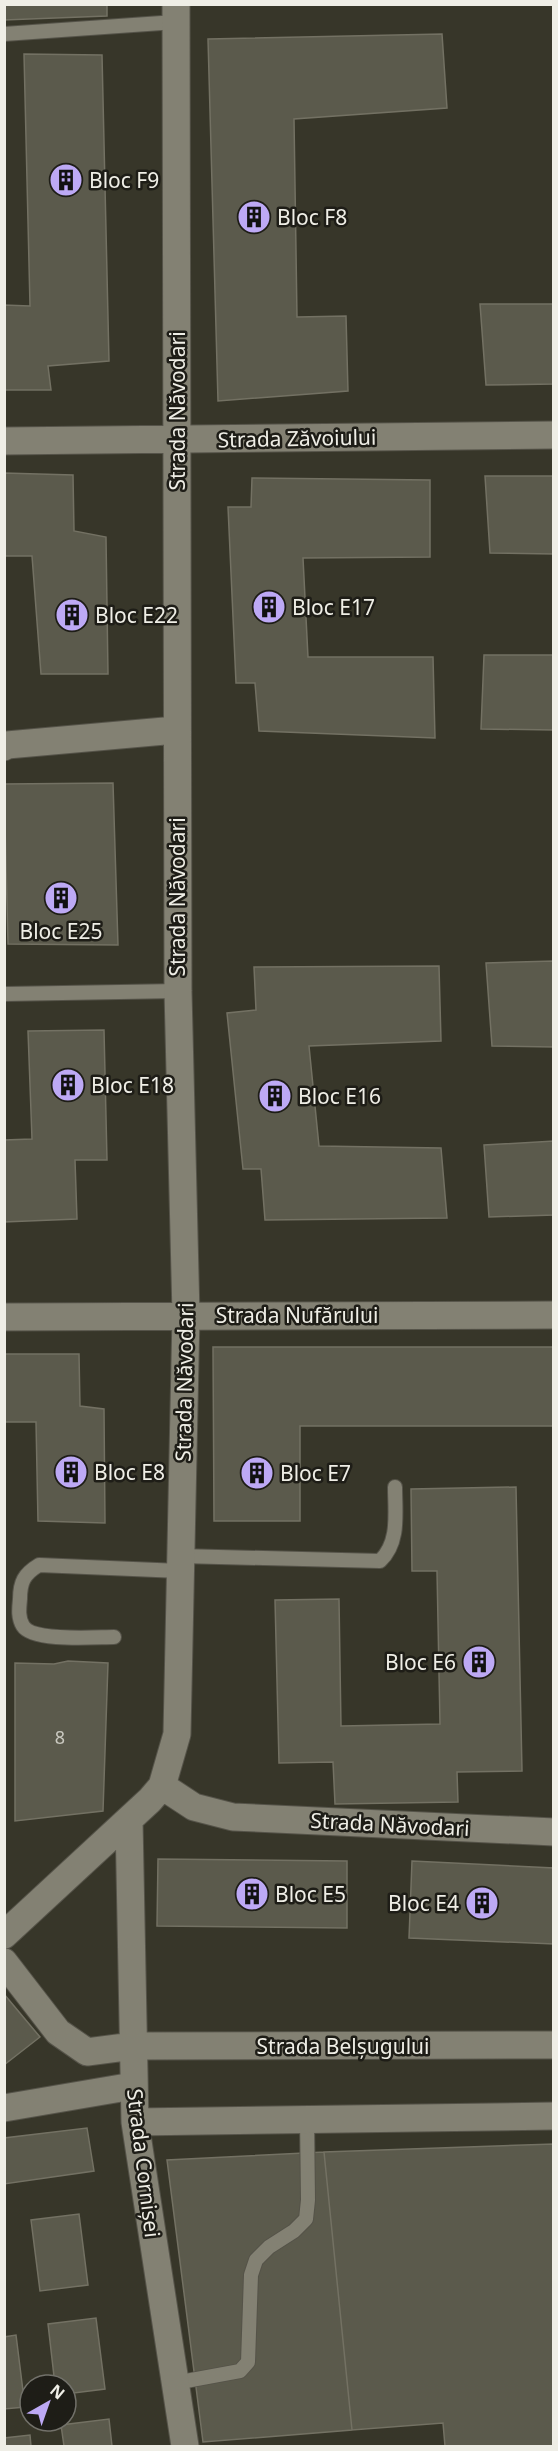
<svg xmlns="http://www.w3.org/2000/svg" width="558" height="2451" font-family="'Noto Sans',sans-serif">
	<rect width="100%" height="100%" fill="#373629"/>
	<path fill="#5b5a4c" stroke="#737163" stroke-width="1.5" d="M4 4H107V16L4 20Z
		M442 34 447 108 294 119 297 317 346 316 348 391 218 401 208 39Z
		M24 54 102 55 109 361 48 366 51 390H4V305L30 306Z
		M480 304H554V384L486 385Z
		M4 473 73 475 74 531 106 537 108 674H41L32 556H4Z
		M485 476H554V554L490 553Z
		M252 478 430 480V557L303 558 308 657H433L435 738 259 731 255 683H236L228 507H251Z
		M484 655H554V730L481 729Z
		M113 783 118 945 8 944 4 784Z
		M554 961V1047L492 1046 486 963Z
		M439 966 441 1041 309 1046 319 1146 441 1148 447 1218 265 1220 261 1169H243L227 1013 256 1010 254 967Z
		M104 1030 107 1160H75L77 1219 4 1222V1140L32 1139 28 1031Z
		M554 1141V1215L489 1217 484 1145Z
		M213 1347H554V1426H300V1521H214Z
		M4 1354H79L80 1406 104 1409 105 1523 38 1521 36 1422H4Z
		M516 1487 522 1771 457 1772 458 1802 335 1804 333 1762 279 1763 275 1600 339 1599 341 1726 440 1724 437 1571H412L411 1489Z
		M68 1661 108 1663 103 1811 15 1821V1663L54 1664Z
		M158 1859 347 1861V1928L157 1926Z
		M412 1861 554 1868V1944L409 1938Z
		M4 1994 40 2037 4 2065Z
		M87 2128 94 2171 4 2184V2138Z
		M554 2144V2446H445L443 2423 352 2430 324 2152Z
		M324 2152 352 2430 203 2442 167 2160Z
		M79 2214 88 2285 40 2291 31 2220Z
		M96 2318 105 2389 66 2394V2385H55L48 2324Z
		M16 2335 25 2407 4 2409V2337Z
		M109 2419 112 2446H64L61 2425Z
		M30 2435 31 2446H4V2438Z"/>
	<g fill="none" stroke-linecap="round" stroke-linejoin="round">
		<g stroke="#555349" stroke-width="16">
			<path id="service" d="M4 34 176 22
				M4 994 178 991
				M181 1556 380 1561C400 1542 395 1513 395 1487
				M114 1637C95 1637 33 1642 23 1626 18 1618 19 1609 20 1599 20 1582 24 1574 39 1565L180 1571
				M175 2383 240 2371 248 2362 251 2275 256 2260 269 2247 294 2231 306 2219 308 2200 307 2119"/>
		</g>
		<g stroke="#555349" stroke-width="29">
			<path id="minor" d="M4 441 554 435
				M4 747 7 745 176 730
				M4 1317 554 1315
				M162 1786 194 1807 233 1817 554 1832
				M129 1820 135 2122 185 2446
				M4 1935 150 1800 162 1786 177 1734 186 1315 178 991 176 4
				M4 1962 58 2032 87 2052 133 2046 554 2045
				M4 2108 133 2086
				M135 2122 554 2116"/>
		</g>
		<use href="#service" stroke="#838173" stroke-width="14"/>
		<use href="#minor" stroke="#838173" stroke-width="27"/>
	</g>
	<defs>
		<g id="building-disc" transform="scale(1.725)"><circle r="9.5" fill="#bda9f5" stroke="#1e1d17"/><path d="M-4-6H4V6H1V3H-1V6H-4ZM-2.5-4.3h1.7v1.8h-1.7ZM.8-4.3h1.7v1.8H.8ZM-2.5-1h1.7V.8h-1.7ZM.8-1h1.7V.8H.8Z" fill="#111"/></g>
	</defs>
	<g fill-rule="evenodd">
		<use href="#building-disc" x="66" y="180"/>
		<use href="#building-disc" x="254" y="217"/>
		<use href="#building-disc" x="269" y="607"/>
		<use href="#building-disc" x="72" y="615"/>
		<use href="#building-disc" x="61" y="898"/>
		<use href="#building-disc" x="68" y="1085"/>
		<use href="#building-disc" x="275" y="1096"/>
		<use href="#building-disc" x="71" y="1472"/>
		<use href="#building-disc" x="257" y="1473"/>
		<use href="#building-disc" x="479" y="1662"/>
		<use href="#building-disc" x="252" y="1894"/>
		<use href="#building-disc" x="482" y="1903"/>
	</g>
	<g text-anchor="middle" dominant-baseline="central" stroke-width="5" stroke-linejoin="round" paint-order="stroke">
		<g font-size="18" fill="#cac9c0">
			<text x="60" y="1737">8</text>
		</g>
		<g font-size="21" fill="#efeee6" stroke="#1e1d17" text-anchor="start">
			<text x="89" y="180">Bloc F9</text>
			<text x="277" y="217">Bloc F8</text>
			<text x="292" y="607">Bloc E17</text>
			<text x="95" y="615">Bloc E22</text>
			<text x="61" y="931" text-anchor="middle">Bloc E25</text>
			<text x="91" y="1085">Bloc E18</text>
			<text x="298" y="1096">Bloc E16</text>
			<text x="94" y="1472">Bloc E8</text>
			<text x="280" y="1473">Bloc E7</text>
			<text x="456" y="1662" text-anchor="end">Bloc E6</text>
			<text x="275" y="1894">Bloc E5</text>
			<text x="459" y="1903" text-anchor="end">Bloc E4</text>
		</g>
		<g font-size="21" fill="#efeee6" stroke="#1e1d17">
			<text transform="translate(177 411) rotate(-90)">Strada Năvodari</text>
			<text transform="translate(297 438) rotate(-1)">Strada Zăvoiului</text>
			<text transform="translate(177 897) rotate(-90)">Strada Năvodari</text>
			<text x="297" y="1315">Strada Nufărului</text>
			<text transform="translate(184 1382) rotate(-89)">Strada Năvodari</text>
			<text transform="translate(390 1824) rotate(3)">Strada Năvodari</text>
			<text x="343" y="2046">Strada Belșugului</text>
			<text transform="translate(144 2163) rotate(83)">Strada Cornișei</text>
		</g>
	</g>
	<rect width="558" height="2451" fill="none" stroke="#efeee6" stroke-width="12"/>
	<g transform="translate(48 2403) rotate(40)"><circle r="28" fill="#1e1d17" stroke="#72716a" stroke-width="1.5"/>
	<path d="M0-4.5L10 22L0 15L-10 22Z" fill="#bda9f5"/>
	<text y="-9" font-size="16" font-weight="bold" text-anchor="middle" fill="#efeee6">N</text>
	</g>
</svg>
